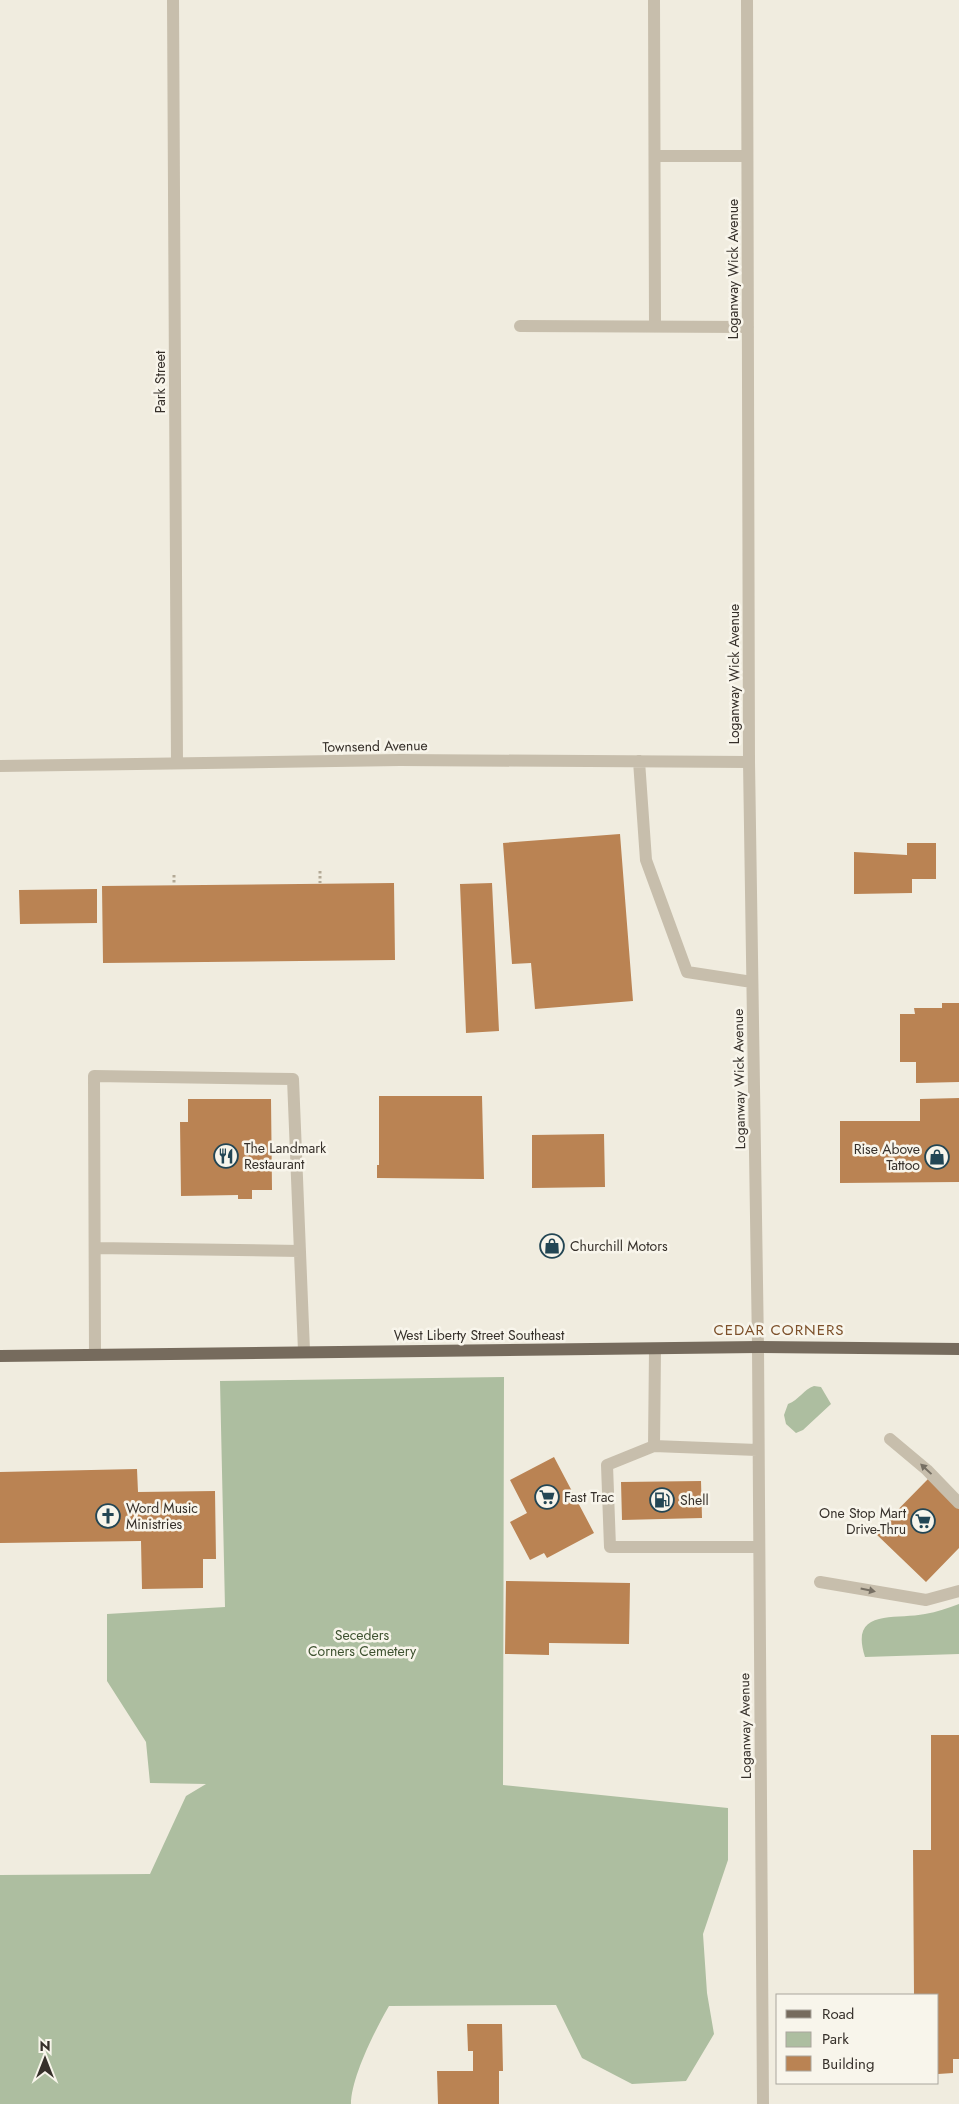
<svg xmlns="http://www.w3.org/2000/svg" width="959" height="2104" font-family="Jost,sans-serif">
	<rect width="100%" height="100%" fill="#f0ecdf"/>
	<path fill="#adbea0" d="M504 1377 503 1785 728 1808V1860L703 1934 707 1993 714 2034 686 2081 632 2084 582 2058 556 2005 389 2006C375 2030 351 2078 351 2104H0V1875L150 1874 186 1796 206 1784 150 1783 146 1742 107 1681V1614L225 1607 220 1381Z
		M814 1386 821 1387 831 1404 803 1430 796 1433 786 1424 784 1415 788 1404C799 1400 804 1389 814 1386Z
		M959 1604V1654L865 1657C849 1608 895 1620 925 1614 937 1612 948 1608 959 1604Z"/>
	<path fill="#ba8353" d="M620 834 633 1001 535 1009 531 963 512 964 503 843Z
		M907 843H936V879H912V893L854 894V852L907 855Z
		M394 883 395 960 103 963 102 886Z
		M492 883 499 1031 466 1033 460 884Z
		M97 889V923L20 924 19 890Z
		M942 1003H959V1082L916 1083V1062H900V1014H915L914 1008H942Z
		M379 1096H482L484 1179 377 1178V1165H379Z
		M959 1098V1182L840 1183V1121H920V1099Z
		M188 1099H271L272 1190H252V1199H238V1195L181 1196 180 1122H188Z
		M604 1134 605 1187 532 1188V1135Z
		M554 1457 594 1533 547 1558 544 1553 530 1560 510 1522 527 1513 510 1480Z
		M137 1469 138 1492 215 1491 216 1559H203V1588L142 1589 141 1541 0 1543V1472Z
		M928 1479 959 1509V1548L926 1582 875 1533Z
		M701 1481 702 1518 622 1520 621 1482Z
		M506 1581 630 1583 629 1644 549 1643V1655L505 1654Z
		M931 1735H959V2059H953V2073L938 2074V1995H914L913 1850H931Z
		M467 2024H502L503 2071H499V2104H438L437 2071H473V2051H468Z"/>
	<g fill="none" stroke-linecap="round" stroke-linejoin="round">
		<path stroke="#b3a996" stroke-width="3" stroke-dasharray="2.5 2.5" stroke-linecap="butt" d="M320 871V883
			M174 875V885"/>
		<path stroke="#c7beac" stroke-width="12" d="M173 0 177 763
			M654 0 655 326
			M747 0 749 762 758 1347 763 2104
			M655 156H747
			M520 326 748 327
			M639 761 646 860 687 972 752 982
			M0 766 400 760 749 762
			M95 1248 300 1251
			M655 1350 654 1446 607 1465 610 1547H758
			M95 1354 94 1076 293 1079 304 1351
			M890 1439 927 1470 959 1503
			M654 1446 757 1450
			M820 1582 926 1600 959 1591"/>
		<path stroke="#766b5d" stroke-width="12" d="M0 1356 758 1347 959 1349"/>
	</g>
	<defs><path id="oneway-solid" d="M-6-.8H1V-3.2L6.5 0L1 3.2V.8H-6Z" transform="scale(1.25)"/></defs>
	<g fill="#777064">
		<use href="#oneway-solid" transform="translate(926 1469) rotate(-137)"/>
		<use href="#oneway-solid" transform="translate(868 1590) rotate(12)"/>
	</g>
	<defs>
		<g id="restaurant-ring" transform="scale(1.25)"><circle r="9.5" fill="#f8f5eb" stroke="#234654" stroke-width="1.5"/><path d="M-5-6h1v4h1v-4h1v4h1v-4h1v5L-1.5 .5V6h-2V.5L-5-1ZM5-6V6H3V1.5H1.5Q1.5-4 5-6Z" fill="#234654"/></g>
		<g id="shop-ring" transform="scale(1.25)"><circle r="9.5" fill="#f8f5eb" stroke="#234654" stroke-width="1.5"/><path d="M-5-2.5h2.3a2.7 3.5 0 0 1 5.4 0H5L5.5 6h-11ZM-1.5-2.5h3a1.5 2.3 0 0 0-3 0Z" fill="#234654"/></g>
		<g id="supermarket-ring" transform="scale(1.25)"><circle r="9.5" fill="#f8f5eb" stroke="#234654" stroke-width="1.5"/><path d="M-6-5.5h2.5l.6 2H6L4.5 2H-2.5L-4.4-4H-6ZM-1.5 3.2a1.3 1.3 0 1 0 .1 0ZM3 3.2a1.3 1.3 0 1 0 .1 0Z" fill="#234654"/></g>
		<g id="fuel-ring" transform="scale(1.25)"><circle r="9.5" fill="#f8f5eb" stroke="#234654" stroke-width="1.5"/><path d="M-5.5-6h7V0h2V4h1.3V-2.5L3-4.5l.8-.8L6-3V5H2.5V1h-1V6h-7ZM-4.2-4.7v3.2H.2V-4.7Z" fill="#234654"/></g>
		<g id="church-ring" transform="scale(1.25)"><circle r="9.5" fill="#f8f5eb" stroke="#234654" stroke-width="1.5"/><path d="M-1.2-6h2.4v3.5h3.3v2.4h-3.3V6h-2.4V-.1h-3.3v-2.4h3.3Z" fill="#234654"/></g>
	</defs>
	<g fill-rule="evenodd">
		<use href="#restaurant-ring" x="226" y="1156"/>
		<use href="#shop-ring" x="937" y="1157"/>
		<use href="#shop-ring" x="552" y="1246"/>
		<use href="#supermarket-ring" x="547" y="1497"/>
		<use href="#fuel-ring" x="662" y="1500"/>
		<use href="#church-ring" x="108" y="1516"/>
		<use href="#supermarket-ring" x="923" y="1521"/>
	</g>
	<g text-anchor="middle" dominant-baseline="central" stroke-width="5" stroke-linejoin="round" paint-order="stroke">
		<g font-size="14" fill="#36302a" stroke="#f8f5eb">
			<text transform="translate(733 269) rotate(-90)">Loganway Wick Avenue</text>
			<text transform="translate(160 382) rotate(-90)">Park Street</text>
			<text transform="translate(734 674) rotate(-90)">Loganway Wick Avenue</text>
			<text transform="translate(375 746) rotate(-1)">Townsend Avenue</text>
			<text transform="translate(739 1079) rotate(-91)">Loganway Wick Avenue</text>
			<text x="479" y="1335">West Liberty Street Southeast</text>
			<text transform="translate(745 1726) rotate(-91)">Loganway Avenue</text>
		</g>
		<g font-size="14" fill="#36302a" stroke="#f8f5eb" text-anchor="start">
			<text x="244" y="1148">The Landmark<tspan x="244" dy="16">Restaurant</tspan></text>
			<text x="920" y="1149" text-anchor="end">Rise Above<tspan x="920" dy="16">Tattoo</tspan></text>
			<text x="570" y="1246">Churchill Motors</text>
			<text x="564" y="1497">Fast Trac</text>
			<text x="680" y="1500">Shell</text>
			<text x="126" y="1508">Word Music<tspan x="126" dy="16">Ministries</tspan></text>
			<text x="906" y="1513" text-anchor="end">One Stop Mart<tspan x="906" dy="16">Drive-Thru</tspan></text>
		</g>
		<g font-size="14" fill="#3e5230" stroke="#f8f5eb">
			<text x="362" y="1635">Seceders<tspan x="362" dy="16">Corners Cemetery</tspan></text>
		</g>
		<g font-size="15" letter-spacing="1" fill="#7d512b" stroke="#f8f5eb">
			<text x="779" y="1330">CEDAR CORNERS</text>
		</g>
	</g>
	<rect x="776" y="1994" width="162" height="90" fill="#f8f5eb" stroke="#aaa69e"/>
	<rect x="786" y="2010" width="25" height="8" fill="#766b5d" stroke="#aaa69e"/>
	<text x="822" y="2019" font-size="15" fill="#36302a">Road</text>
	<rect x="786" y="2032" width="25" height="15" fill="#adbea0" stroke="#aaa69e"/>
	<text x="822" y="2044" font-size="15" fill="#36302a">Park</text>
	<rect x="786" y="2056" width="25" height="15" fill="#ba8353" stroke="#aaa69e"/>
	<text x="822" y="2069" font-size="15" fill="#36302a">Building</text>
	<g transform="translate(45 2059)" stroke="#f8f5eb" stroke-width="4" paint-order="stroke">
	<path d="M0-4L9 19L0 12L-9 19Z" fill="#36302a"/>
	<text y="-8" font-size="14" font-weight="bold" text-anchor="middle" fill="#36302a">N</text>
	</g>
</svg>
